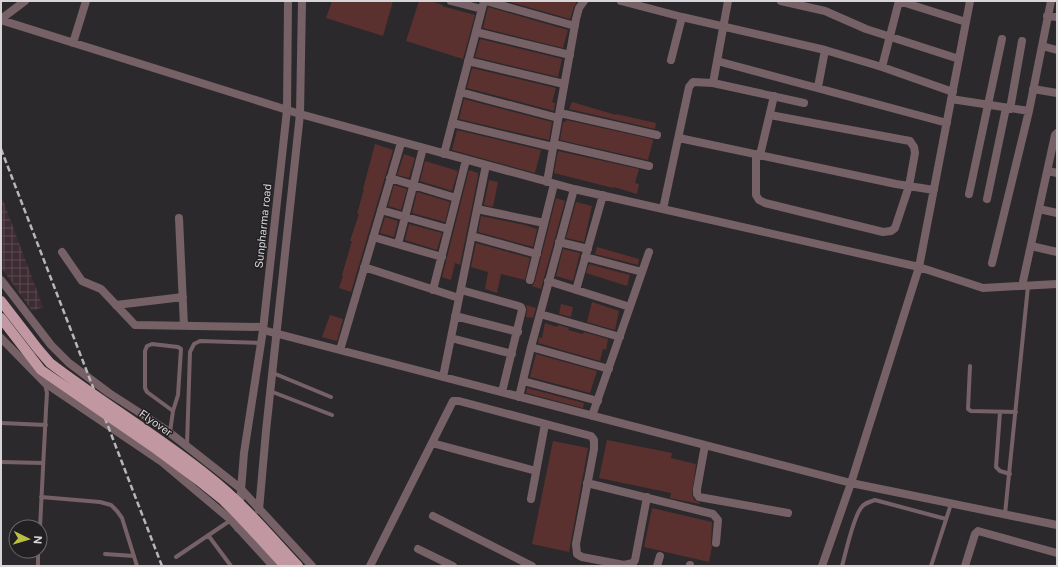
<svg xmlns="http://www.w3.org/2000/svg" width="1058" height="567" font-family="'Public Sans',sans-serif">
	<defs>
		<pattern id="industrial-grid" width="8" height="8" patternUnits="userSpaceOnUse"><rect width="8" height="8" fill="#3e2c33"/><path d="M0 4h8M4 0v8" fill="none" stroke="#594a50"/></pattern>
	</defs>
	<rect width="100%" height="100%" fill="#2c292c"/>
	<path fill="url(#industrial-grid)" d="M1 195 43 307 32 311 1 267Z"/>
	<path fill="#5a312f" d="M332 1H393L383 36 326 18Z
		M419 1H430L443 5 442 6 475 15 463 59 406 41Z
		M506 1H577L574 7 570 19Z
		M488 7 568 30 563 48 483 28Z
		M480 39 562 59 558 77 475 57Z
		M472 68 556 88 552 102 555 103 554 111 467 88Z
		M464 99 552 122 549 140 459 119Z
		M572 102 616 115V114L656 123 655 129 569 109Z
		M566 120 652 139 653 141 648 160 560 140 563 122H565Z
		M457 130 541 150 535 173 452 150Z
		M375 144 393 150 351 292 339 288 343 276 342 275 352 241H350L359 214H357L364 189H363Z
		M558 151 639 169 635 183 639 184 637 194 614 187 613 188 554 173Z
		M404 154 415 158 409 178 397 175Z
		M425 161 458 171 452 191 420 181Z
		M469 170 478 173V177L460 265 455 263 451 280 442 277Z
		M489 180 498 182 493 207 484 205Z
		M394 185 407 189 401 210 388 206Z
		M417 192 450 202 445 222 412 213Z
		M556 198 565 201 541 289 532 286 535 281Z
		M576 202 592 206 584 242 566 238Z
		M481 216 525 225 537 229 533 247 478 232Z
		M385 217 398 221 394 237 380 233Z
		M409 224 442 233 437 250 405 240Z
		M476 243 530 258 525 280 501 274 497 293 485 289 488 272 471 267Z
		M597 247 639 259 638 265 595 254Z
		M563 249 580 253 573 281 556 276Z
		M589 264 630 275 627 286 586 273Z
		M592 302 619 311 615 330 587 322Z
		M561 304 573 307 571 317 559 314Z
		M526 305 536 308 533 318 526 317 527 311Z
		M330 315 343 319 337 341 322 337Z
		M545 323 557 327 558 325 569 328 568 330 583 334 584 332 608 339 606 350 603 349 600 361 538 343 539 337 542 338Z
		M536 354 597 371 590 393 530 377Z
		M527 388 584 403 583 408 526 393Z
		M607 440 672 453 671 458 696 464 692 494 694 500 700 503V504L670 498 671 493 599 478Z
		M553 441 588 448 569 552 532 544Z
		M652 508 712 522 711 543 712 546 709 562 644 547Z"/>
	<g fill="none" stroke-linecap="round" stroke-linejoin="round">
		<path stroke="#766167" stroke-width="4" d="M970 366 968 409 971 411 1016 412
			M273 373 331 397
			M270 391 332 415
			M1000 412 996 467 1000 471 1010 474
			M1 423 46 425
			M170 432 173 411 178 395 181 349 178 347 152 344 147 346 145 351V388L147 392 173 411
			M187 445 190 352 194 344 200 341 261 343
			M1 462 43 463
			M41 497 100 502 111 505 117 511 122 518 137 566
			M1005 514 1028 286
			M40 527 46 410 47 393 45 384
			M208 535 231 566
			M105 554 134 556
			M176 557 231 520
			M38 566V551
			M842 566C846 552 853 518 861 508 864 503 869 502 875 500L946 519
			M931 566 951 504"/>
		<path stroke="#766167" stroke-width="8" d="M451 1 482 9
			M486 1 575 26
			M621 1 682 17 825 50
			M781 1 825 11 866 29 959 59
			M899 1 966 22
			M1047 16 1057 17
			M1 19 25 1
			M1 20 300 114 574 189 919 267 983 288 1057 284
			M476 32 570 55
			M73 43 86 1
			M1042 46 1057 50
			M671 60 682 17
			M468 61 564 84
			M717 61 947 123
			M882 67 953 92
			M713 83 728 1
			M818 87 825 50 882 67 899 1
			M1033 89 1057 93
			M460 92 558 118
			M951 99 1029 111
			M1010 109 1022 41
			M560 113 657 135
			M452 123 553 147
			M679 138 896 184 934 190
			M554 144 649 166
			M444 154 484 1
			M756 154V195L759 200 765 203 883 232 891 231 895 228 909 186 915 153 914 147 910 141 770 115
			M760 155 774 96
			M1048 171 1057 173
			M390 178 456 198
			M547 182 576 19 579 8 584 1
			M969 194 1002 39
			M987 199 1006 108
			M477 209 544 223
			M663 209 689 87 693 82 713 83 804 103
			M1039 209 1057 213
			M381 210 448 229
			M179 218 184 326
			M472 236 537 254
			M373 237 442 257
			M559 242 588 249
			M398 244 423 148
			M1031 246 1057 252
			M62 252 82 281 101 289 135 325 263 327
			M585 257 642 272
			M992 263 1029 111 1051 1
			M364 267 459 298
			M530 280 554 184
			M548 281 630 307
			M1022 286 1055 135 1057 133
			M433 290 466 160
			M461 290 515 305 521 307 522 310 502 392
			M576 290 603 195
			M116 305 183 297
			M540 314 620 337
			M455 316 518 332
			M263 330 851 483 1057 525
			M451 338 512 354
			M531 347 609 369
			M340 350 401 143
			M443 377 486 165
			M523 381 598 401
			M519 397 531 347 574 189
			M592 416 649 252
			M432 443 536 471
			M705 445 697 489V494L699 497 788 513
			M587 483 713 514 718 520 716 543
			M531 499 545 424
			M433 516 532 566
			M418 549 453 566
			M370 566 453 401H459L591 436 594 440V449L576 544 577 554 582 557 624 565 633 563 635 560 647 497
			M657 566 660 556
			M690 566V565
			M822 566 851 483 919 267 970 1
			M965 566 975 534 978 531 1057 553"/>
		<path stroke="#766167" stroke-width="8" d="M1 280 51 345 69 363 109 393 165 429 240 488 312 566
			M1 338 45 383 162 462 231 520 273 566
			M259 510 266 431 300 114 302 1
			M238 528 244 453 263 330 287 110 288 1"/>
		<path stroke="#b8b6b8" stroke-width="2.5" stroke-dasharray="6 3" stroke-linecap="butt" d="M1 149 162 566"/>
		<path stroke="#c197a2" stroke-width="10" d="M1 301 38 349 50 363C101 402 157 435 208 476 242 502 269 535 298 566
			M1 318 41 370 156 449 202 483 222 499 241 518 285 566"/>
	</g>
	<g text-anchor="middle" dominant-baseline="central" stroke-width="3" stroke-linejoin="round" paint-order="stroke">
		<g font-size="11" fill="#d7d5d7" stroke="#222022">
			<text transform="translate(263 226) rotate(-84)">Sunpharma road</text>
			<text transform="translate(156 423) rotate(35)">Flyover</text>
		</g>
	</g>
	<rect width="1058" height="567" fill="none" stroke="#d7d5d7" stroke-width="4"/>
	<g transform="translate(28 539) rotate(95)"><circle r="19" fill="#222022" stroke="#6a686a"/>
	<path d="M0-3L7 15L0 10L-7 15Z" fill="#bbc044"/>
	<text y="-6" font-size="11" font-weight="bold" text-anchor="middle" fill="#d7d5d7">N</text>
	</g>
</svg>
